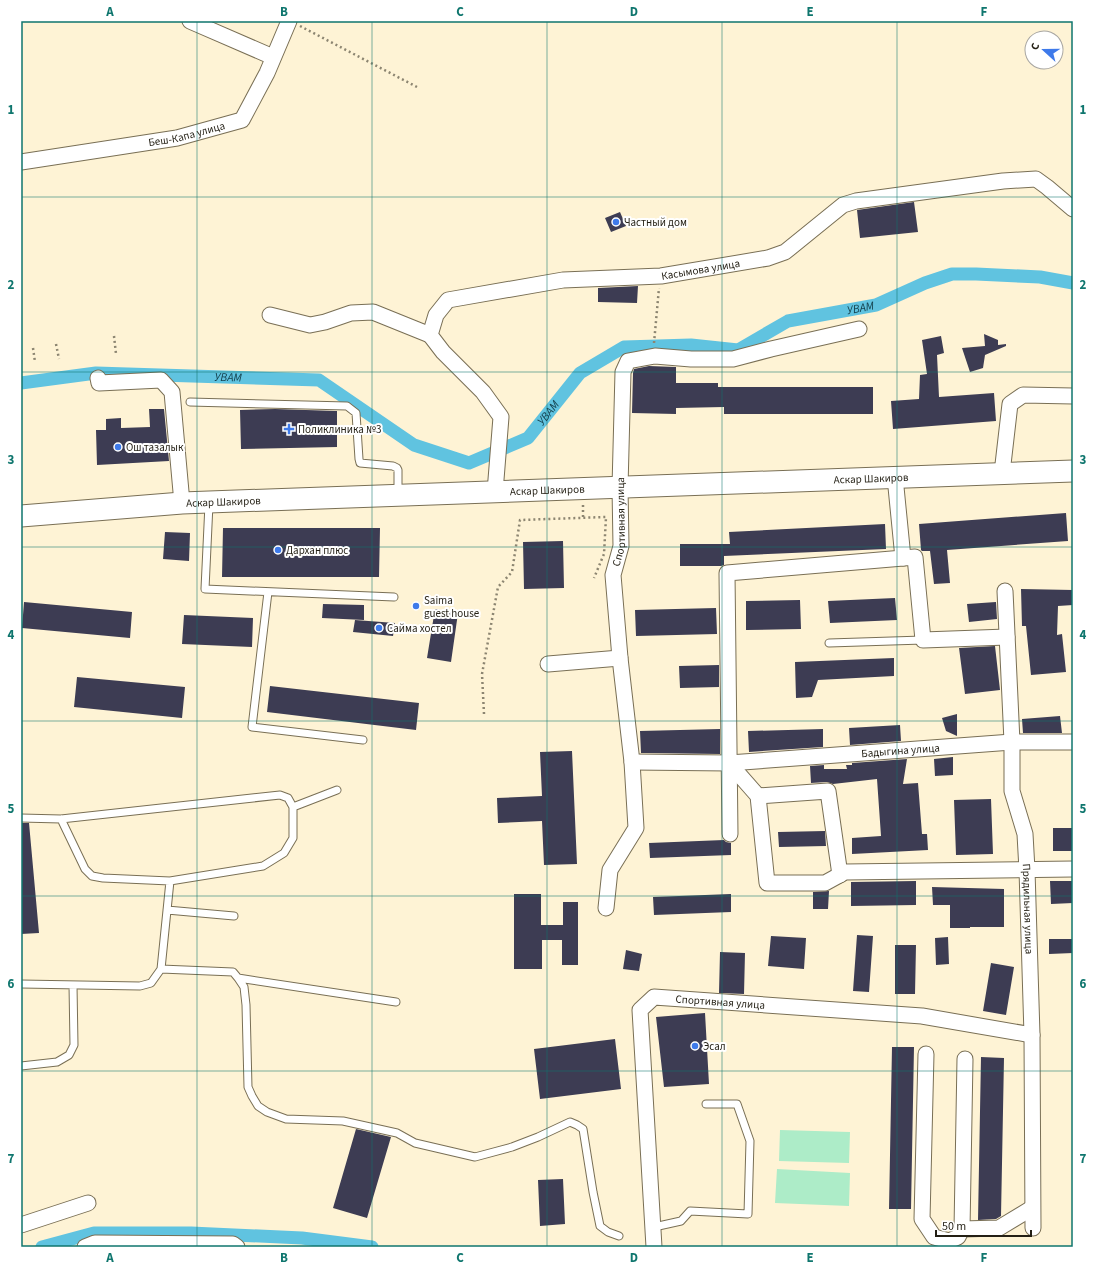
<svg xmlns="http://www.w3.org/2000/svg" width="1094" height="1268" font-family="'Source Sans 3',sans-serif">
	<rect width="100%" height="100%" fill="#fef3d5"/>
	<path fill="#adecc8" d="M780 1130 850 1132 849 1163 779 1161Z
		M777 1169 850 1173 849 1206 775 1203Z"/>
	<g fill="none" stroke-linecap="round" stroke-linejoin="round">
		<g stroke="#60c3e0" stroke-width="13">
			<path id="s1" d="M21 383 96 373 319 380 414 445 469 463 528 438 580 373 624 347 691 345 738 350 788 321 876 305 925 283 952 274H976L1040 277 1073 283"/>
			<path d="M42 1247 94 1233H191L302 1238 372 1247"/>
		</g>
	</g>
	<path fill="#3d3c53" d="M914 202 918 232 860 238 857 210Z
		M620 212 626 226 611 232 605 218Z
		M638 286 637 303 598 302V288Z
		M984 334 998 340V345L1006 344V346L985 355 983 368 970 372 962 348 985 346Z
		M941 336 944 353 937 355 939 397 994 393 996 421 893 429 891 401 919 399 920 375 927 374 922 340Z
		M649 366 676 367V383H718V387H873V414H724V407L676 408V414L632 413 633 373 634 369Z
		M149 409H164L169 461 97 465 96 430H106V419L121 418V428L150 427Z
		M275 409 337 411V447L241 449 240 410Z
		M1066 513 1068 541 947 550 950 583 934 584 930 551H922L921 550 919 524Z
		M885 524 886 549 724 556V565L721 566H680V544H730L729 532Z
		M223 528H380L379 577H222Z
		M165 532 190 533 189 561 163 559Z
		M563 541 564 588 524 589 523 542Z
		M1021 589 1073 590V605L1058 606 1057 635 1062 634 1066 672 1031 675 1026 626H1022Z
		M895 598 897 620 830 623 828 601Z
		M800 600 801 629 746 630V601Z
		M24 602 132 612 130 638 22 628Z
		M996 602 997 619 969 622 967 604Z
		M323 604 364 605V620L322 618Z
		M716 608 717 634 636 636 635 610Z
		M435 609 458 613 451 662 427 658Z
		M184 615 253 618 252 647 182 644Z
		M355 620 395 623 393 636 353 632Z
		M995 646 1000 690 965 694 959 648Z
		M894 658V676L818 680 812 697 796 698 795 662Z
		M719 665V687L680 688 679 666Z
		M77 677 185 687 182 718 74 707Z
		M270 686 419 703 416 730 267 712Z
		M957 714V736L946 731 942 718Z
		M1060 716 1062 733H1023L1022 719Z
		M900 725 901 741 850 745 849 728Z
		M720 729V754L641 753 640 731Z
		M823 729V747L749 752 748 731Z
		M572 751 577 864 544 865 542 821 498 823 497 798 542 796 540 752Z
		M953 757V775L935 776 934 759Z
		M907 759 903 784 918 783 922 834H927L928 850 852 854V838L881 836 877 779 833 784 827 782 811 783 810 766 824 765V769H847L846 765H852V763Z
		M991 799 993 854 956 855 954 800Z
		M21 823H29L39 933 21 934Z
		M1053 828H1073V851H1053Z
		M825 831 826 846 779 847 778 832Z
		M724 840 726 842 731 843V855L650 858 649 843Z
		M916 881V905L851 906V882Z
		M1050 881H1073V903L1051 904Z
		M932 887 1004 889V927H970V928H950V905H933Z
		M829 891 828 909H813V892Z
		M514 894H541V925H563V902H578V965H562V940H542V969H514Z
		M731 894V912L654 915 653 897Z
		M857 935 873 936 869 992 853 991Z
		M771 936 806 938 804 969 768 966Z
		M948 937 949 964 936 965 935 938Z
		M1049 939H1073V953L1049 954Z
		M895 945H916L915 994H895Z
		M626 950 642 954 639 971 623 969Z
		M720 952 745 953 744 994 719 993Z
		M991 963 1014 967 1006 1015 983 1011Z
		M705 1013 709 1084 664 1087 656 1017Z
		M615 1039 621 1089 540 1099 534 1049Z
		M892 1047H914L911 1209H889Z
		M981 1057 1004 1058 1001 1216 996 1219 978 1220Z
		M356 1129 391 1137 367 1218 333 1208Z
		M563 1179 565 1224 540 1226 538 1180Z"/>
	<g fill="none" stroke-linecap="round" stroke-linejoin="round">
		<g stroke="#796f55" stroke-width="9">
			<path id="lane" d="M190 402 347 406 356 413 359 459 360 463 393 466 397 468 398 470V493
				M209 504 205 589 394 597
				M268 592 252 727 363 740
				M829 643 923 640
				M21 818 61 819 280 795 288 798 293 807
				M61 819 85 869 92 876 103 878 170 881 263 866 284 853 293 838V807L337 790
				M167 910 234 916
				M161 969 233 972 238 978 244 987 246 1005 248 1087 252 1096 258 1106 267 1112 286 1119 343 1121 397 1133 415 1143 475 1157 512 1147 538 1137 570 1122 577 1125 583 1129 593 1192 600 1226 608 1232 619 1236
				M238 978 396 1002
				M21 984 140 986 151 983 161 969 170 881
				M21 1066 57 1062 69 1055 74 1045 73 985
				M654 1227 681 1221 690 1211 748 1214 750 1141 737 1104H706"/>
		</g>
		<g stroke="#796f55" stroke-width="17">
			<g id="street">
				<path d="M190 21 273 57"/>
				<path id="s2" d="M21 162 177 138 242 120 267 73 289 21"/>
				<path d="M270 315 310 325 325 322 351 313 373 312 430 335"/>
				<path d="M98 378 99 383 161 380 172 392 182 503"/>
				<path d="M1002 473 1010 404 1023 395 1073 396"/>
				<path d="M895 477 903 558"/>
				<path id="s3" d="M495 492 501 417 483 392 443 352 430 335 436 315 448 300 563 280 661 276 768 258 785 252 843 205 856 201 1003 181 1036 179 1047 187 1073 209"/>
				<path id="s4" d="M1005 591 1012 742V791L1025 834 1027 870 1032 1035 1033 1228"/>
				<path d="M548 664 620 658"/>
				<path id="s5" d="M632 762 729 763 1012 742H1073"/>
				<path d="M729 763 758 796 767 883H825L845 872 1073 869"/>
				<path d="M758 796 828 791 840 875"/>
				<path d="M730 834 727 573 915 557 923 640 1007 637"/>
				<path id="s6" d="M606 908 610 870 636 828 632 762 620 658 613 575 621 546 620 487 623 372 628 361 655 356 691 359H733L771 349 859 329"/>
				<path d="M926 1054 922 1219 934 1237 949 1241 958 1237 962 1229 965 1059"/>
				<path d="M21 1225 88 1203"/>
				<path d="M962 1229 999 1228 1032 1208"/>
				<path d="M85 1247 95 1243 233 1244 237 1247"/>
				<path id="s7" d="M654 1247 640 1010 654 997 922 1016 1032 1035"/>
			</g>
		</g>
		<g stroke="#796f55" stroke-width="23">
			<g id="secondary">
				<path id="s8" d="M21 516 182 503 1073 471"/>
			</g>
		</g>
		<path stroke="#8c8571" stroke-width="2.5" stroke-dasharray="2 3" stroke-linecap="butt" d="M300 26 417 87
			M114 336 116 354
			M654 343 659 288
			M56 344 59 359
			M33 348 35 362
			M583 517V505
			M484 714 482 674 498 587 512 572 520 520 606 517 604 554 594 578"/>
		<use href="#lane" stroke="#fff" stroke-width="7"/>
		<use href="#street" stroke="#fff" stroke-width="15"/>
		<use href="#secondary" stroke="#fff" stroke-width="21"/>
	</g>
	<path fill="none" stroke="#0f766e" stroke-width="1" stroke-opacity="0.55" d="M197 21V1247M372 21V1247M547 21V1247M722 21V1247M897 21V1247M21 197H1073M21 372H1073M21 547H1073M21 721H1073M21 896H1073M21 1071H1073"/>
	<g fill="#3e7aea" stroke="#fff" stroke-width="1.5">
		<circle cx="616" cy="222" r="4"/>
		<path d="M287 423h4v4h4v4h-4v4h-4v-4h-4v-4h4z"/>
		<circle cx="118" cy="447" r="4"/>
		<circle cx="278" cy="550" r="4"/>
		<circle cx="416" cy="606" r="4"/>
		<circle cx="379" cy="628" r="4"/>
		<circle cx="695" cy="1046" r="4"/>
	</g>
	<g text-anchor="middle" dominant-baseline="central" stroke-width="4" stroke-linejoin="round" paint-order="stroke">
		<g font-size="11" fill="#231f14" stroke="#fff">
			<text stroke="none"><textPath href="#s2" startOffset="168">Беш-Капа улица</textPath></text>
			<text stroke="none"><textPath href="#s3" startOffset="479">Касымова улица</textPath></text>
			<text stroke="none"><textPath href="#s8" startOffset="851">Аскар Шакиров</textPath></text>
			<text stroke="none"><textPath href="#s8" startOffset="527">Аскар Шакиров</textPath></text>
			<text stroke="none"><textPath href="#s8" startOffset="203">Аскар Шакиров</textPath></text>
			<text stroke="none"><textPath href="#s6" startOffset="396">Спортивная улица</textPath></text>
			<text stroke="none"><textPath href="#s5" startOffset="269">Бадыгина улица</textPath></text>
			<text stroke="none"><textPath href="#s4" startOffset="320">Прядильная улица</textPath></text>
			<text stroke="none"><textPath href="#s7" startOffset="323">Спортивная улица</textPath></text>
		</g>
		<g font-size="11" fill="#231f14" stroke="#fff" text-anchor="start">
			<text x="624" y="222">Частный дом</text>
			<text x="298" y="429">Поликлиника №3</text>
			<text x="126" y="447">Ош тазалык</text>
			<text x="286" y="550">Дархан плюс</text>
			<text x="424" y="600">Saima<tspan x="424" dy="13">guest house</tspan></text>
			<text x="387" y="628">Сайма хостел</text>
			<text x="703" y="1046">Эсал</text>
		</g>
		<g font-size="12" font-style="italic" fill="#15424e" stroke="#fff">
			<text stroke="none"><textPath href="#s1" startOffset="916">УВАМ</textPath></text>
			<text stroke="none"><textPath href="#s1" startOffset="208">УВАМ</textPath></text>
			<text stroke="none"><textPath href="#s1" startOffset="568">УВАМ</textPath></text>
		</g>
	</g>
	<rect width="1094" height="1268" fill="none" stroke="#ffffff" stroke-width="44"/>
	<g transform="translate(1044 50) rotate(291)"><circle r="19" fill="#ffffff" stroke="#a7a5a1"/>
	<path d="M0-3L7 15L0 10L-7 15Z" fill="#3e7aea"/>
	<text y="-6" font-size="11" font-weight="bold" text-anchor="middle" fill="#231f14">С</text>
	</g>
	<path d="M936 1230v6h95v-6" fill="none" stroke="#231f14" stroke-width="2"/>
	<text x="942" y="1230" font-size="12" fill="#231f14" stroke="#ffffff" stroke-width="3" paint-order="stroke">50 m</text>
	<rect x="22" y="22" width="1050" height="1224" fill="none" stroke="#0f766e" stroke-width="1.5"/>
	<g font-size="13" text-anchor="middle" font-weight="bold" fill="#0f766e">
		<text x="110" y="16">A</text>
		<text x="284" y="16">B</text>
		<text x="460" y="16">C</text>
		<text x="634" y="16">D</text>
		<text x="810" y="16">E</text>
		<text x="984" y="16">F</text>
		<text x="11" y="114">1</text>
		<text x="1083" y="114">1</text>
		<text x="11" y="289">2</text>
		<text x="1083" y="289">2</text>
		<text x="11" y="464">3</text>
		<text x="1083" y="464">3</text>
		<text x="11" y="639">4</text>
		<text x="1083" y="639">4</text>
		<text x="11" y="813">5</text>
		<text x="1083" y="813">5</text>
		<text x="11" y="988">6</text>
		<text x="1083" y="988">6</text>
		<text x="11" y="1163">7</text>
		<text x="1083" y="1163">7</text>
		<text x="110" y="1262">A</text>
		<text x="284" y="1262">B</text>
		<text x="460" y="1262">C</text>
		<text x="634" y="1262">D</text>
		<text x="810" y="1262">E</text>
		<text x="984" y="1262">F</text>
	</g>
</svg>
